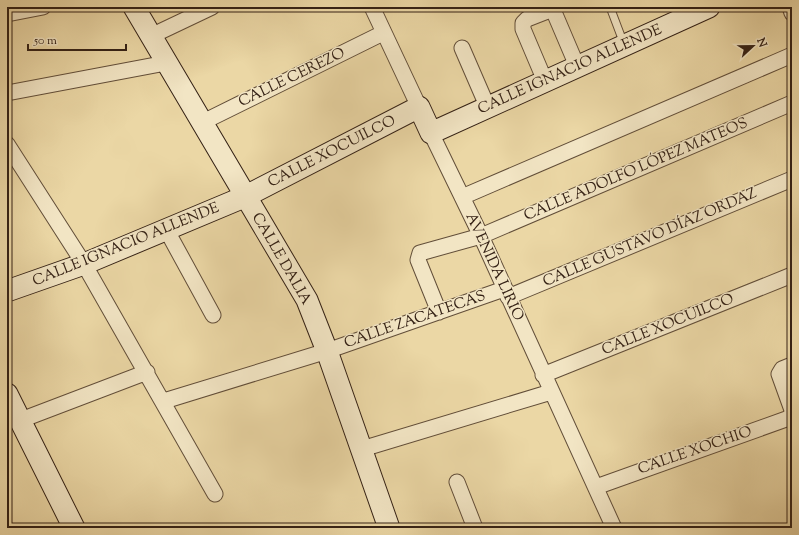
<svg xmlns="http://www.w3.org/2000/svg" width="799" height="535" font-family="'Sorts Mill Goudy',serif">
	<rect width="100%" height="100%" fill="#ebd7a5"/>
	<filter id="stains"><feTurbulence type="fractalNoise" baseFrequency=".005" numOctaves="4"/><feColorMatrix values="0 0 0 0 .2 0 0 0 0 .09 0 0 0 0 .02 0 0 0 .5 -.17"/></filter>
	<radialGradient id="worn" r=".72"><stop offset=".6" stop-color="#630" stop-opacity="0"/><stop offset="1" stop-color="#630" stop-opacity=".3"/></radialGradient>
	<g fill="none" stroke-linecap="round" stroke-linejoin="round">
		<g stroke="#624e39" stroke-width="9">
			<path id="lane" d="M610 7 624 44"/>
		</g>
		<g stroke="#624e39" stroke-width="17">
			<path id="street" d="M372 7 419 107
				M790 7 792 13
				M7 14 43 7
				M151 36 212 7
				M462 48 488 108
				M545 81 523 29V23L527 19 550 10 554 12 577 66
				M7 93 166 63
				M201 123 383 33
				M431 133 481 236 614 528
				M7 144 84 264 215 494
				M462 197 792 55
				M166 229 213 315
				M508 297 792 179
				M439 312 418 260 420 253 481 236 792 103
				M792 365 782 369 779 374 792 410
				M543 375 792 275
				M164 401 327 351 504 289
				M21 420 147 372
				M362 449 551 392
				M457 482 475 528
				M596 487 789 418 792 413"/>
		</g>
		<g stroke="#342115" stroke-width="23">
			<path id="secondary" d="M134 7 307 300 327 351 389 528
				M7 291 84 264 244 197 419 107 431 133 709 7
				M7 394 74 528"/>
		</g>
		<use href="#lane" stroke="#f2e5c4" stroke-width="7"/>
		<use href="#street" stroke="#f2e5c4" stroke-width="15"/>
		<use href="#secondary" stroke="#f2e5c4" stroke-width="21"/>
	</g>
	<g text-anchor="middle" dominant-baseline="central" stroke-width="3" stroke-linejoin="round" paint-order="stroke">
		<g font-size="15" fill="#342115" stroke="#f2e5c4">
			<text transform="translate(570 70) rotate(-24)">CALLE IGNACIO ALLENDE</text>
			<text transform="translate(292 78) rotate(-26)">CALLE CEREZO</text>
			<text transform="translate(332 152) rotate(-27)">CALLE XOCUILCO</text>
			<text transform="translate(636 170) rotate(-23)">CALLE ADOLFO LÓPEZ MATEOS</text>
			<text transform="translate(650 238) rotate(-23)">CALLE GUSTAVO DÍAZ ORDAZ</text>
			<text transform="translate(126 245) rotate(-22)">CALLE IGNACIO ALLENDE</text>
			<text transform="translate(281 259) rotate(60)">CALLE DALIA</text>
			<text transform="translate(494 267) rotate(65)">AVENIDA LIRIO</text>
			<text transform="translate(415 320) rotate(-19)">CALLE ZACATECAS</text>
			<text transform="translate(668 325) rotate(-22)">CALLE XOCUILCO</text>
			<text transform="translate(695 451) rotate(-19)">CALLE XOCHIO</text>
		</g>
	</g>
	<rect width="799" height="535" fill="none" stroke="#ebd7a5" stroke-width="24"/>
	<rect x="8" y="8" width="783" height="519" fill="none" stroke="#342115" stroke-width="2"/>
	<rect x="12" y="12" width="775" height="511" fill="none" stroke="#342115"/>
	<g transform="translate(753 46) rotate(68)" stroke="#f2e5c4" stroke-width="3" paint-order="stroke">
	<path d="M0-3L7 15L0 10L-7 15Z" fill="#342115"/>
	<text y="-6" font-size="11" font-weight="bold" text-anchor="middle" fill="#342115">N</text>
	</g>
	<path d="M28 44v6h98v-6" fill="none" stroke="#342115" stroke-width="2"/>
	<text x="34" y="44" font-size="12" fill="#342115" stroke="#f2e5c4" stroke-width="3" paint-order="stroke">50 m</text>
	<rect width="100%" height="100%" filter="url(#stains)"/>
	<rect width="100%" height="100%" fill="url(#worn)"/>
</svg>
